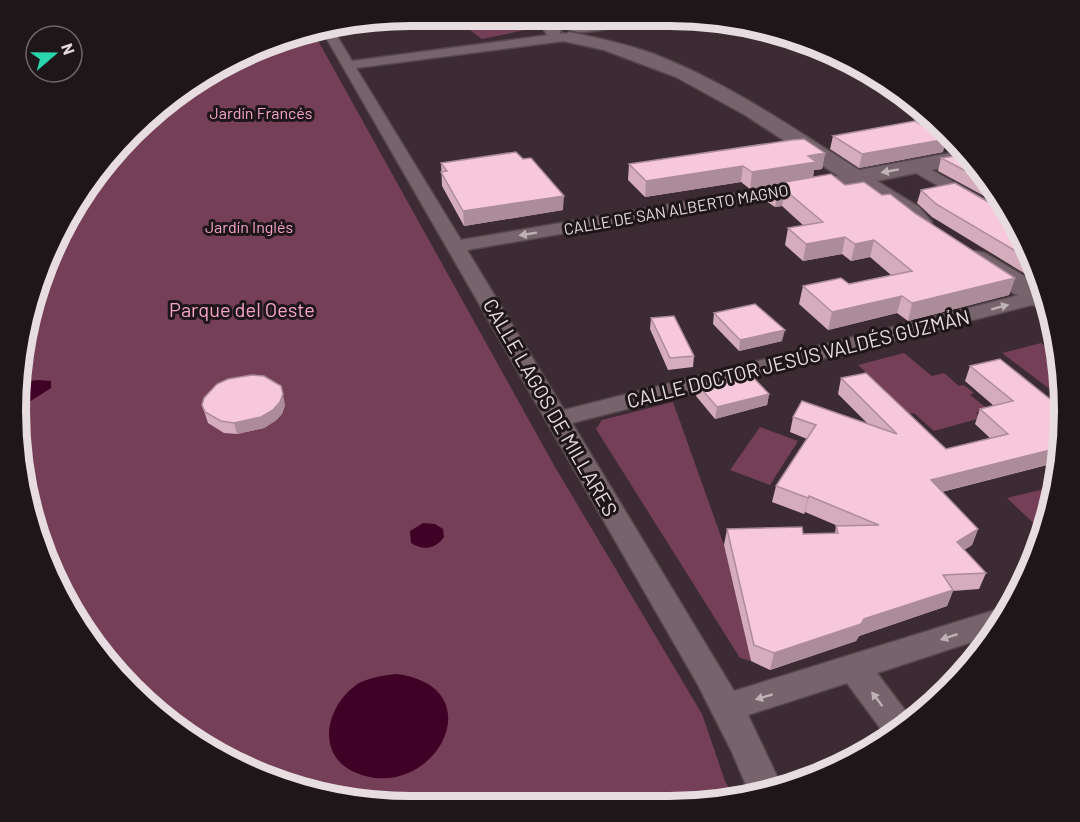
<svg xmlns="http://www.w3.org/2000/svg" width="1080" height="822" font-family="Barlow,sans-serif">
	<rect width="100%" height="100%" fill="#3c2b32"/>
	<path fill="#753f58" d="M417 15H505L525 30 482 39 458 21 418 27 406 17Z
		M311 28 555 467 702 714 725 781 736 800 720 804H359L260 777 191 740 131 691 82 631 36 538 15 411 28 309 68 213 131 131 213 68Z
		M1041 343 1060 357 1064 400 1002 353Z
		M904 353 932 376 944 373 959 386 964 385 974 393 970 395 988 409 976 413 981 418 934 431 914 413 906 415 881 392 885 390 858 365Z
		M673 402 724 545 751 661 740 658 596 429 602 420Z
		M760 427 798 441 770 485 730 470Z
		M1044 489 1054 498 1044 533 1007 498Z"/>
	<path fill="#3f0125" d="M39 380 51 381V388L15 411 19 382Z
		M423 523 435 524 443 529 444 537C436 549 423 551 411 543L410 531Z
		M116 673 157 705 178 730 131 691Z
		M397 674C499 688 430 809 352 771 313 751 329 700 361 682 373 677 385 675 397 674Z"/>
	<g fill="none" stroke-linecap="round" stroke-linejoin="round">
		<g stroke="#55474d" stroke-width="3">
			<path id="street" d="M331 26 352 61 564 33 570 37 564 41 356 68 461 240 855 173 863 178 855 183 467 250 564 410 1044 289 1047 301 572 423 734 691 1005 607 1010 609 996 634 877 673 913 721 889 740 847 683 748 715 783 789 751 797 732 752 697 683 320 27Z
				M917 162 1010 213 1018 228 1009 227 911 170 909 167 911 164Z"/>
		</g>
		<g stroke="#55474d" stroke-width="3">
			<path id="secondary" d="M529 15H548L561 31 559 35H547L540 24Z
				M617 16H642L640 19C625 24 577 40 566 27 572 20 605 19 617 16Z
				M569 32C598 38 626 44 654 54 728 83 793 128 859 170L961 151 971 162 877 181 919 207 932 222 929 227 920 229 911 227 901 217 745 115 676 77 604 50 563 41 561 37Z
				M976 251 985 253 1043 287 1050 310 1038 308 967 265 963 259 967 253Z"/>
		</g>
		<use href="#street" fill="#76636b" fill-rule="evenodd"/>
		<use href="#secondary" fill="#76636b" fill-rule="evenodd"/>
	</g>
	<path fill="#d4acbc" d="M833 136 943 152 859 168 830 149Z
		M825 153 822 169 814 170 813 177 882 195 916 214 1015 278 1009 295 908 321 897 313 828 330 799 304 803 286 849 284 891 275 870 257 851 261 842 254 803 261 785 245 788 228 804 226 782 206 775 207 766 201 768 185 750 189 741 182 645 197 628 180 629 164Z
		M964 155 998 191 1008 209 938 171 941 158Z
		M441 163 563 210 464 226 442 186Z
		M921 190 1035 260 1042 284 932 217 917 203Z
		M714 313 782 341 739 351 713 324Z
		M651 318 694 356 693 367 668 370 650 329Z
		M970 366 1065 411 1059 472 1056 473 1047 465 942 492 978 529 972 545 964 550 986 573 979 589 953 591 947 606 859 636 856 641 770 670 751 661 724 545 727 529 803 534 835 533 836 526H838L805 512 804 514 772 502 776 486 807 439 790 432 793 417 867 423 838 394 841 378 946 449 990 438 975 424 980 409 994 406 965 381Z
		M698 385 769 394 767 405 715 419 696 396Z
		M202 405H285L282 414 275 421 264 428 237 434 224 433 208 423Z"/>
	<path fill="#ad8c99" d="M947 139 943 152 859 168 862 154Z
		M825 153 822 169 814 170 813 178 750 189 752 172 808 156Z
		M743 166 741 182 645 197 646 181Z
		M785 190 782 206 775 207 778 191Z
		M564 196 563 210 464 226 463 211Z
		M845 237 842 254 803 261 806 244Z
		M874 240 870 257 851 261 855 244Z
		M1015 278 1009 295 908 321 912 303Z
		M902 296 897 313 828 330 832 312Z
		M785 330 782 341 739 351 740 340Z
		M283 394 285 405 282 414 275 421 264 428 237 434 234 423Z
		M769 394 767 405 715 419 717 407Z
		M1054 449 1047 465 925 496 931 480Z
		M1060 463 1059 472 1056 473Z
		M809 496 805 512 804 514 808 498Z
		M978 529 972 545 951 558 957 542Z
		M953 590 947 606 859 636 856 641 770 670 774 653 864 619Z"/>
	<path fill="#f7c8db" stroke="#ad8c99" stroke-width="1.5" d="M915 121 947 139 862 154 833 136Z
		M804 139 825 153 808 156 816 162 752 172 743 166 646 181 629 164 792 140Z
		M516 152 523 159 531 158 564 196 463 211 441 172 447 171 441 163Z
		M964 155 994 186 941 158Z
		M831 174 845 185 864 182 882 195 890 194 916 214 1015 278 912 303 902 296 832 312 803 286 841 278 849 284 912 271 874 240 855 244 845 237 806 244 788 228 823 222 785 190 778 191 768 185Z
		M955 183 1011 215 1036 263 936 204 921 190Z
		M755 304 785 330 740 340 714 313Z
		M674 316 694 356 670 358 651 318Z
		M1000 359 1065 411 1061 455 1054 449 931 480 978 529 957 542 986 573 943 575 953 590 864 619 861 624 774 653 754 645 727 529 802 527 803 534 838 533 836 526 879 525 809 496 808 498 776 486 816 425 793 417 802 401 897 434 841 378 866 373 946 449 1008 434 980 409 1013 401 970 366Z
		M748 372 769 394 717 407 698 385Z
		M252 375 264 376 281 386 283 394 280 402 273 410 261 417 234 423 221 421 205 412 202 405 204 398 217 384 228 379Z"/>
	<defs><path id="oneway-solid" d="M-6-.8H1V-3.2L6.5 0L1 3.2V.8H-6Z" transform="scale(1.5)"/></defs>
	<g fill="#bfb2b7">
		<use href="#oneway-solid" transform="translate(890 171) rotate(170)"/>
		<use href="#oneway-solid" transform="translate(528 234) rotate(171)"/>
		<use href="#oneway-solid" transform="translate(1000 307) rotate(-15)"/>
		<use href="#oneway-solid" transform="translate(949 637) rotate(162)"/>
		<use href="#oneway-solid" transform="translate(764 697) rotate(163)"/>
		<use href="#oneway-solid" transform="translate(877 699) rotate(-127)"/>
	</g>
	<g text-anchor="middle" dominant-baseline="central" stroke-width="6" stroke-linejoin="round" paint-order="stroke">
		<g font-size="16" fill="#f4a4c6" stroke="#1e1619">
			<text x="261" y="112">Jardín Francés</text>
			<text x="249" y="226">Jardín Inglés</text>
		</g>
		<g font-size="16" fill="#e7dce0" stroke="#1e1619">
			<text transform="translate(676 209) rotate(-10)">CALLE DE SAN ALBERTO MAGNO</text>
		</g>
		<g font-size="20" fill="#f4a4c6" stroke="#1e1619">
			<text x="242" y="309">Parque del Oeste</text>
		</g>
		<g font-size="20" fill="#e7dce0" stroke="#1e1619">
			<text transform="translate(798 358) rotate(-14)">CALLE DOCTOR JESÚS VALDÉS GUZMÁN</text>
			<text transform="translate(551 407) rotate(60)">CALLE LAGOS DE MILLARES</text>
		</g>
	</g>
	<path d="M0 0H1080V822H0ZM411 26H669A385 385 0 0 1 1054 411V411A385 385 0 0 1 669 796H411A385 385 0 0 1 26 411V411A385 385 0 0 1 411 26Z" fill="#1e1619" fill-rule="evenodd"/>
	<path fill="none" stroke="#e7dce0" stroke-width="8" d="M411 26H669A385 385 0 0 1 1054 411V411A385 385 0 0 1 669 796H411A385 385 0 0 1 26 411V411A385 385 0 0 1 411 26Z"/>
	<g transform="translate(54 54) rotate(70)"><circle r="28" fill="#1e1619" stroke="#6e6569" stroke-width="1.5"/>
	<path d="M0-4.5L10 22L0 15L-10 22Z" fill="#28d5ad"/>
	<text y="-9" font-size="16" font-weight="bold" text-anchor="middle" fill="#e7dce0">N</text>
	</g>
</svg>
